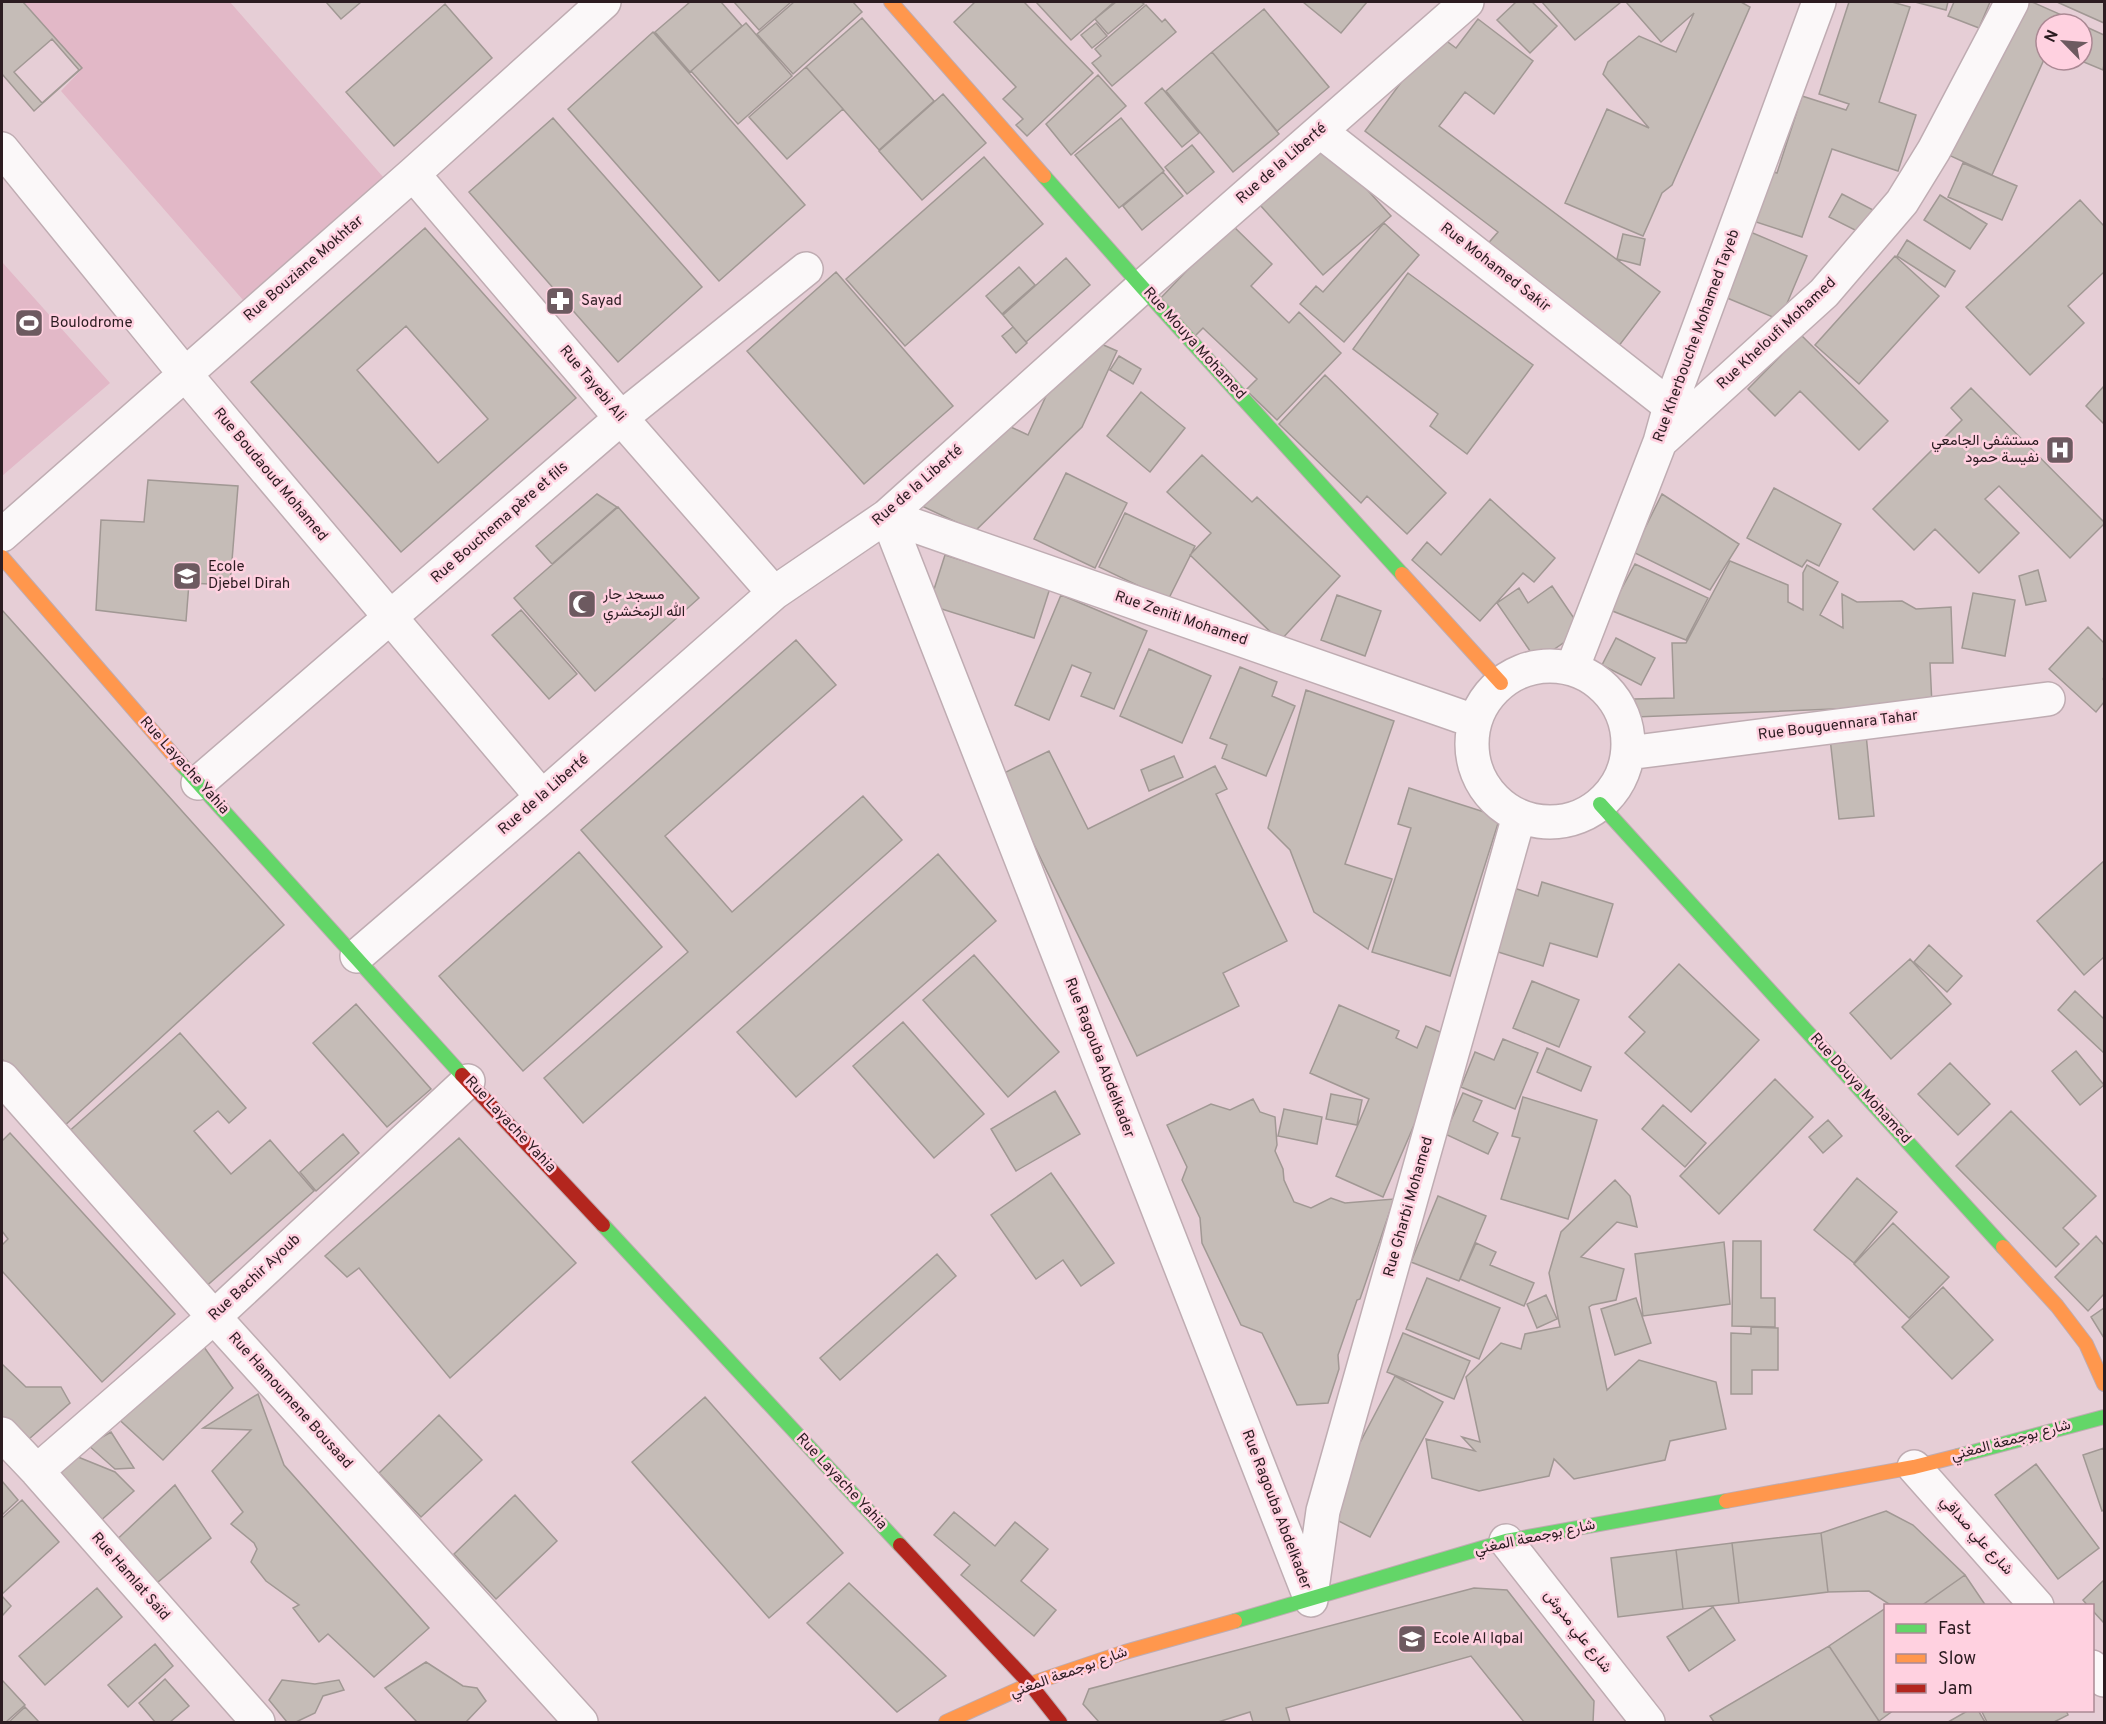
<svg xmlns="http://www.w3.org/2000/svg" width="2106" height="1724" font-family="Overpass,Vazirmatn,sans-serif">
	<rect width="100%" height="100%" fill="#e6ced6"/>
	<path fill="#e2b8c7" d="M22 2H230L384 178 243 300 61 91 80 71Z
		M2 262 110 383 2 476Z"/>
	<path fill="#c5bcb7" stroke="#a19894" stroke-width="1.5" fill-rule="evenodd" d="M2 2H23L82 68 34 111 2 74Z
		M326 2H361L341 19Z
		M690 2H721L742 26 690 72 655 32Z
		M734 2H791L759 30Z
		M794 2H853L862 12 793 74 757 34Z
		M975 2H1024L1093 73 1027 136 1016 125 1023 119 1003 99 1016 87 954 22Z
		M1036 2H1114L1071 40Z
		M1116 2H1141L1144 4 1108 34 1095 19Z
		M1303 2H1367L1341 33Z
		M1516 2H1532L1557 26 1530 53 1497 20Z
		M1542 2H1621L1575 40Z
		M1626 2H1741L1750 7 1672 185 1662 193 1643 236 1565 203 1607 109 1649 128 1603 74 1608 62 1639 36 1676 52 1694 13 1661 42Z
		M1849 2H1892L1910 7 1879 102 1916 115 1898 171 1832 149 1802 237 1744 218 1761 168 1777 173 1802 96 1846 110 1849 104 1819 94Z
		M1915 2H1948L1946 10Z
		M1954 2H1990L1979 28 1948 16Z
		M2009 2H2032L2064 16 2060 24H2046V55L1992 175 1942 152Z
		M2057 2H2104V23Z
		M445 4 492 58 394 146 346 92Z
		M1146 5 1162 22 1165 19 1176 32 1112 86 1092 63 1101 56 1095 49Z
		M1264 9 1329 87 1277 131 1212 52Z
		M862 18 934 101 879 150 806 67Z
		M1478 19 1533 61 1494 114 1465 92 1439 126 1660 292 1618 347 1485 247 1498 232 1365 131 1437 34 1456 48Z
		M746 23 792 76 738 124 691 71Z
		M1096 23 1107 36 1092 48 1081 35Z
		M2082 25 2104 35V65L2103 70 2079 60H2082Z
		M653 32 805 205 719 281 568 109Z
		M52 39 79 70 42 103 14 72Z
		M1212 52 1279 134 1233 172 1166 91Z
		M806 67 843 109 787 159 749 117Z
		M1098 75 1126 106 1071 155 1046 124Z
		M1162 88 1199 133 1182 147 1145 103Z
		M943 94 986 143 922 200 879 151Z
		M553 118 702 287 618 362 469 192Z
		M1121 118 1164 171 1119 208 1075 155Z
		M1321 139 1391 216 1323 275 1252 196Z
		M1192 145 1214 172 1187 194 1165 167Z
		M984 157 1043 224 905 346 846 279Z
		M1963 163 2017 186 2002 220 1948 197Z
		M1163 172 1183 196 1142 230 1123 206Z
		M1842 194 1879 213 1867 236 1829 217Z
		M1940 195 1987 224 1970 249 1924 220Z
		M2080 200 2104 226V272L2068 306 2084 323 2030 375 1966 307Z
		M1384 223 1419 255 1344 342 1300 304 1316 286 1323 292Z
		M1231 224 1272 264 1251 286 1289 323 1299 312 1341 353 1277 420 1246 390 1257 379 1203 328 1194 337 1157 302Z
		M425 228 576 398 401 552 251 382ZM406 326 488 419 438 463 357 370Z
		M1748 231 1807 256 1780 320 1720 295Z
		M1623 234 1645 239 1640 265 1617 259Z
		M1907 240 1955 271 1945 287 1897 256Z
		M1895 256 1939 296 1859 384 1815 345Z
		M1066 258 1090 285 1026 342 1003 315Z
		M1019 267 1035 285 1002 314 986 296Z
		M836 272 953 406 864 484 747 351Z
		M1408 273 1533 365 1467 454 1430 426 1438 414 1353 349Z
		M1013 327 1027 343 1016 353 1002 336Z
		M1801 335 1888 421 1859 450 1800 391 1775 416 1748 389Z
		M1099 343 1117 351 1082 427 975 531 922 506 998 421 1028 435 1047 394Z
		M1119 356 1141 369 1133 384 1110 370Z
		M1325 375 1446 493 1407 534 1367 496 1361 503 1279 424Z
		M2104 386V424L2086 406Z
		M1971 388 2104 522V524L2070 558 1999 486 1985 499 2019 533 1979 573 1935 529 1914 550 1873 509 1962 420 1951 408Z
		M1141 392 1185 428 1150 472 1107 436Z
		M1202 455 1252 502 1257 497 1340 576 1280 641 1190 555 1211 533 1167 492Z
		M1066 473 1127 503 1095 568 1034 539Z
		M148 480 238 486 230 585 189 583 186 621 96 610 101 520 144 522Z
		M1774 488 1841 524 1819 566 1807 560 1802 567 1747 538Z
		M597 494 617 507 552 564 536 546Z
		M1662 494 1739 544 1710 590 1633 552Z
		M1490 499 1555 558 1534 582 1523 573 1480 621 1412 560 1427 542 1441 555Z
		M618 507 699 598 595 691 514 598Z
		M1125 513 1195 546 1168 600 1099 567Z
		M945 555 1050 588 1034 638 929 605Z
		M1730 561 1788 585V602L1803 610V573L1807 565 1838 582 1820 615 1843 628 1842 594 1857 602 1902 601 1916 609 1951 607 1953 663H1930L1932 705 1635 717 1634 699 1674 698 1672 643H1686Z
		M1635 564 1708 598 1686 640 1610 610Z
		M2038 570 2046 601 2026 605 2019 576Z
		M1552 586 1582 630 1537 661 1497 603 1519 588 1528 603Z
		M1973 593 2015 600 2005 656 1962 648Z
		M1061 595 1147 631 1114 709 1081 696 1091 673 1072 665 1049 720 1015 705Z
		M1337 595 1381 611 1365 656 1321 640Z
		M2 610 284 925 62 1128 2 1059Z
		M521 610 577 674 549 699 492 635Z
		M2088 627 2104 643V677L2103 679 2104 681V702L2096 712 2049 669Z
		M1616 638 1655 658 1641 685 1602 665Z
		M796 640 836 685 665 836 732 912 863 796 902 840 583 1123 544 1078 688 952 581 830Z
		M1149 649 1211 676 1182 743 1120 716Z
		M1240 667 1277 682 1272 696 1295 706 1266 776 1222 758 1227 745 1210 738Z
		M1306 690 1394 721 1345 864 1392 879 1368 949 1314 912 1290 850 1268 828Z
		M1866 734 1874 816 1839 819 1830 738Z
		M1049 751 1088 829 1215 766 1227 789 1216 794 1287 941 1223 973 1239 1006 1137 1056 1000 775Z
		M1174 756 1183 777 1149 791 1141 770Z
		M1409 788 1500 817 1450 976 1372 952 1411 828 1398 824Z
		M579 852 662 947 523 1071 439 976Z
		M938 854 996 921 796 1097 737 1032Z
		M2104 861V957L2084 975 2037 921Z
		M1542 882 1613 904 1597 957 1550 943 1543 966 1495 951 1514 888 1538 896Z
		M1929 945 1962 976 1947 992 1914 962Z
		M974 955 1059 1052 1008 1097 923 1000Z
		M1910 959 1951 1004 1891 1059 1850 1013Z
		M1679 964 1759 1040 1691 1112 1625 1053 1645 1032 1629 1017Z
		M1532 981 1579 1000 1559 1047 1513 1028Z
		M2075 991 2104 1019V1053L2058 1010Z
		M356 1004 431 1089 387 1127 313 1043Z
		M1339 1005 1399 1031 1396 1038 1417 1048 1426 1026 1452 1037 1383 1197 1336 1176 1369 1099 1310 1073Z
		M903 1022 984 1114 934 1158 853 1066Z
		M180 1033 246 1108 229 1123 218 1111 194 1131 231 1174 270 1140 314 1191 202 1290 66 1134Z
		M1503 1039 1538 1053 1515 1109 1461 1087 1475 1052 1494 1060Z
		M1547 1048 1591 1067 1581 1091 1537 1072Z
		M2076 1051 2104 1085 2080 1105 2052 1071Z
		M1950 1063 1990 1104 1958 1135 1918 1094Z
		M1775 1079 1813 1117 1719 1214 1680 1176Z
		M1055 1091 1080 1134 1016 1171 991 1129Z
		M1463 1093 1482 1101 1473 1121 1498 1133 1488 1154 1445 1134Z
		M1331 1094 1362 1100 1357 1125 1326 1119Z
		M1523 1097 1597 1120 1568 1219 1501 1199 1520 1138 1512 1136Z
		M1253 1099 1260 1112 1275 1117 1277 1145 1275 1151 1283 1169 1284 1180 1294 1202 1311 1208 1331 1198 1345 1203 1394 1199 1360 1299 1357 1300 1338 1355 1339 1369 1328 1403 1297 1405 1262 1333 1241 1325 1202 1243 1200 1218 1182 1180 1187 1167 1167 1125 1211 1104 1230 1110Z
		M1663 1105 1706 1143 1685 1167 1642 1129Z
		M1284 1109 1322 1117 1317 1144 1278 1136Z
		M2011 1111 2096 1196 2063 1228 2079 1244 2056 1267 1956 1166Z
		M1828 1120 1842 1136 1823 1153 1809 1137Z
		M10 1133 175 1314 102 1382 2 1271V1245L8 1239 2 1231V1141Z
		M343 1134 359 1153 316 1191 300 1172Z
		M459 1138 576 1263 450 1378 359 1268 347 1277 325 1256Z
		M1051 1173 1114 1263 1081 1286 1063 1260 1036 1279 991 1215Z
		M1857 1178 1897 1212 1854 1263 1814 1230Z
		M1615 1180 1630 1196 1637 1227 1617 1222 1581 1257 1624 1269 1616 1300 1592 1305 1589 1307 1607 1390 1639 1360 1716 1382 1726 1429 1670 1441 1665 1460 1574 1479 1554 1459 1549 1476 1479 1491 1432 1478 1426 1439 1475 1451 1462 1437 1480 1442 1466 1377 1501 1343 1521 1349 1525 1334 1560 1327 1549 1273 1561 1232Z
		M1438 1196 1486 1216 1459 1281 1411 1262Z
		M1893 1223 1949 1277 1909 1318 1854 1264Z
		M2096 1236 2104 1245V1294L2088 1311 2055 1277Z
		M1733 1241H1761V1298H1775V1327L1732 1326Z
		M1724 1242 1730 1304 1643 1316 1635 1254Z
		M1476 1243 1496 1252 1490 1265 1534 1283 1524 1306 1460 1279Z
		M937 1254 956 1276 840 1380 820 1358Z
		M1427 1278 1500 1308 1479 1359 1406 1329Z
		M1943 1287 1993 1340 1952 1379 1902 1327Z
		M1546 1295 1557 1319 1537 1328 1527 1304Z
		M1636 1298 1651 1343 1615 1355 1601 1309Z
		M2104 1308V1338L2091 1317Z
		M1751 1327 1778 1328V1370H1752V1394H1731V1333L1751 1334Z
		M1403 1333 1470 1361 1454 1399 1387 1372Z
		M199 1340 233 1388 163 1460 112 1413Z
		M2 1364 26 1387H61L70 1403 21 1446 2 1423Z
		M1395 1376 1443 1402 1370 1537 1323 1513Z
		M258 1394 284 1465 429 1628 374 1677 328 1634 319 1642 293 1608 299 1605 266 1581 251 1562 257 1549 254 1543 231 1524 243 1512 212 1471 251 1430 203 1428Z
		M705 1397 843 1553 769 1618 632 1462Z
		M439 1415 482 1460 421 1517 379 1473Z
		M111 1432 134 1468 115 1469 88 1445Z
		M2104 1448V1510L2102 1511 2083 1455Z
		M78 1457 115 1472 134 1491 98 1523 57 1476Z
		M2036 1464 2099 1548 2058 1579 1995 1495Z
		M2 1481 18 1500 2 1515Z
		M175 1485 211 1538 152 1587 110 1546Z
		M515 1495 557 1541 496 1599 454 1554Z
		M22 1500 59 1542 2 1594V1518Z
		M1886 1511 1913 1525 1965 1575 1921 1606H1892L1869 1591 1828 1592 1821 1533Z
		M954 1512 995 1546 1015 1522 1048 1549 1021 1581 1056 1610 1034 1636 961 1575 970 1565 934 1535Z
		M1821 1533 1828 1592 1739 1603 1732 1543Z
		M1732 1543 1739 1603 1683 1609 1676 1550Z
		M1676 1550 1683 1609 1618 1617 1611 1558Z
		M1965 1575 1986 1606H1921Z
		M2104 1580V1623L2092 1610V1606H2088L2083 1600Z
		M849 1583 946 1676 897 1712 807 1623Z
		M97 1588 122 1617 45 1685 19 1656Z
		M1474 1588 1507 1590 1594 1701 1593 1722H1524L1471 1656 1286 1708 1290 1722H1253L1250 1712 1218 1722H1099L1083 1704 1089 1689Z
		M2 1596 11 1606 2 1616Z
		M1713 1607 1735 1640 1689 1671 1667 1637Z
		M1886 1608V1710H1894L1879 1721 1829 1646Z
		M155 1644 173 1666 128 1707 108 1685Z
		M1829 1646 1879 1721 1876 1722H1714L1710 1716Z
		M426 1662 463 1686 477 1688 486 1701 466 1722H417L385 1688Z
		M165 1679 189 1706 170 1722H155L139 1703Z
		M2 1680 25 1705 6 1722H2Z
		M282 1680 315 1684 339 1680 344 1690 323 1696 315 1713 296 1722H287L269 1700Z
		M25 1707 39 1722H9Z
		M1969 1710H1978L1985 1722H1948Z
		M1981 1710H2066L2068 1715 2054 1722H1987Z"/>
	<g fill="none" stroke-linecap="round" stroke-linejoin="round">
		<g stroke="#bfacb2" stroke-width="36">
			<path id="street" d="M1320 131 1670 406
				M2 149 185 374 542 797
				M413 174 621 418 774 593
				M1660 442 1824 293 1902 202 1934 150 2012 2
				M887 516 1311 1600
				M887 516 1474 721
				M2 535 413 174 604 2
				M1472 744a78 78 0 1 1 156 0a78 78 0 1 1-156 0Z
				M1572 669 1660 442 1670 406 1819 2
				M1628 753 2048 699
				M198 783 621 418 806 269
				M357 956 542 797 774 593 887 516 1142 287 1467 2
				M2 1078 214 1317 581 1722
				M2 1434 37 1471 258 1722
				M1914 1467 2037 1606
				M37 1471 214 1317 468 1081
				M1506 1541 1648 1722
				M1311 1596 1323 1511 1519 816
				M2092 1667 2104 1680"/>
		</g>
		<g stroke="#bfacb2" stroke-width="16">
			<path id="fast" d="M1044 176 1142 287 1402 574
				M181 764 462 1075
				M1600 804 2003 1247
				M603 1225 900 1545
				M1958 1456 2104 1417
				M1235 1621 1506 1541 1726 1501"/>
		</g>
		<g stroke="#bfacb2" stroke-width="16">
			<path id="slow" d="M891 2 1044 176
				M2 557 181 764
				M1402 574 1501 683
				M2003 1247 2057 1306 2086 1344 2104 1384
				M1726 1501 1914 1467 1958 1456
				M946 1722 1030 1684 1125 1652 1235 1621"/>
		</g>
		<g stroke="#bfacb2" stroke-width="16">
			<path id="jam" d="M462 1075 603 1225
				M900 1545 1030 1684 1060 1722"/>
		</g>
		<use href="#street" stroke="#fbf8f9" stroke-width="33"/>
		<use href="#fast" stroke="#63d668" stroke-width="14"/>
		<use href="#slow" stroke="#ff974d" stroke-width="14"/>
		<use href="#jam" stroke="#b3261e" stroke-width="14"/>
	</g>
	<defs>
		<g id="pharmacy-square" transform="scale(1.5)"><rect x="-9" y="-9" width="18" height="18" rx="4" fill="#6d5a60" stroke="#ffd1e0"/><path d="M-2-6h4v4h4v4h-4v4h-4v-4h-4v-4h4Z" fill="#fff"/></g>
		<g id="stadium-square" transform="scale(1.5)"><rect x="-9" y="-9" width="18" height="18" rx="4" fill="#6d5a60" stroke="#ffd1e0"/><path d="M0-5a6.5 5 0 1 0 0 10a6.5 5 0 1 0 0-10ZM-3.5-1.8h7v3.6h-7Z" fill="#fff"/></g>
		<g id="hospital-square" transform="scale(1.5)"><rect x="-9" y="-9" width="18" height="18" rx="4" fill="#6d5a60" stroke="#ffd1e0"/><path d="M-5-5h3v3.5h4V-5h3V5h-3V1.5h-4V5h-3Z" fill="#fff"/></g>
		<g id="school-square" transform="scale(1.5)"><rect x="-9" y="-9" width="18" height="18" rx="4" fill="#6d5a60" stroke="#ffd1e0"/><path d="M0-5L7-2L0 1L-7-2ZM-4 1L0 2.5L4 1V4Q0 6-4 4Z" fill="#fff"/></g>
		<g id="mosque-square" transform="scale(1.5)"><rect x="-9" y="-9" width="18" height="18" rx="4" fill="#6d5a60" stroke="#ffd1e0"/><path d="M3.5-4.9A6 6 0 1 0 3.5 4.9A5 5 0 1 1 3.5-4.9Z" fill="#fff"/></g>
	</defs>
	<g fill-rule="evenodd">
		<use href="#pharmacy-square" x="560" y="301"/>
		<use href="#stadium-square" x="29" y="323"/>
		<use href="#hospital-square" x="2060" y="450"/>
		<use href="#school-square" x="187" y="576"/>
		<use href="#mosque-square" x="582" y="604"/>
		<use href="#school-square" x="1412" y="1639"/>
	</g>
	<g text-anchor="middle" dominant-baseline="central" stroke-width="5" stroke-linejoin="round" paint-order="stroke">
		<g font-size="15" fill="#2c1c21" stroke="#ffd1e0">
			<text transform="translate(1282 164) rotate(-41)">Rue de la Liberté</text>
			<text transform="translate(1495 268) rotate(38)">Rue Mohamed Sakir</text>
			<text transform="translate(304 269) rotate(-41)">Rue Bouziane Mokhtar</text>
			<text transform="translate(1777 334) rotate(-43)">Rue Kheloufi Mohamed</text>
			<text transform="translate(1697 336) rotate(-70)">Rue Kherbouche Mohamed Tayeb</text>
			<text transform="translate(1194 344) rotate(48)">Rue Mouya Mohamed</text>
			<text transform="translate(592 384) rotate(50)">Rue Tayebi Ali</text>
			<text transform="translate(270 475) rotate(50)">Rue Boudaoud Mohamed</text>
			<text transform="translate(918 486) rotate(-41)">Rue de la Liberté</text>
			<text transform="translate(500 523) rotate(-41)">Rue Bouchema père et fils</text>
			<text transform="translate(1181 619) rotate(19)">Rue Zeniti Mohamed</text>
			<text transform="translate(1838 726) rotate(-7)">Rue Bouguennara Tahar</text>
			<text transform="translate(184 766) rotate(48)">Rue Layache Yahia</text>
			<text transform="translate(544 795) rotate(-41)">Rue de la Liberté</text>
			<text transform="translate(1099 1058) rotate(69)">Rue Ragouba Abdelkader</text>
			<text transform="translate(1860 1089) rotate(48)">Rue Douya Mohamed</text>
			<text transform="translate(510 1125) rotate(47)">Rue Layache Yahia</text>
			<text transform="translate(1409 1207) rotate(-74)">Rue Gharbi Mohamed</text>
			<text transform="translate(255 1278) rotate(-43)">Rue Bachir Ayoub</text>
			<text transform="translate(290 1401) rotate(48)">Rue Hamoumene Bousaad</text>
			<text transform="translate(2011 1441) rotate(-15)">شارع بوجمعة المغني</text>
			<text transform="translate(841 1482) rotate(47)">Rue Layache Yahia</text>
			<text transform="translate(1276 1510) rotate(69)">Rue Ragouba Abdelkader</text>
			<text transform="translate(1976 1536) rotate(48)">شارع علي صداقي</text>
			<text transform="translate(1535 1538) rotate(-12)">شارع بوجمعة المغني</text>
			<text transform="translate(130 1577) rotate(49)">Rue Hamlat Saïd</text>
			<text transform="translate(1577 1632) rotate(52)">شارع علي مدوش</text>
			<text transform="translate(1069 1673) rotate(-20)">شارع بوجمعة المغني</text>
		</g>
		<g font-size="15" fill="#2c1c21" stroke="#ffd1e0" text-anchor="start">
			<text x="581" y="301">Sayad</text>
			<text x="50" y="323">Boulodrome</text>
			<text x="2039" y="441" text-anchor="end">مستشفى الجامعي<tspan x="2039" dy="17">نفيسة حمود</tspan></text>
			<text x="208" y="567">Ecole<tspan x="208" dy="17">Djebel Dirah</tspan></text>
			<text x="603" y="595">مسجد جار<tspan x="603" dy="17">الله الزمخشري</tspan></text>
			<text x="1433" y="1639">Ecole Al Iqbal</text>
		</g>
	</g>
	<rect width="2106" height="1724" fill="none" stroke="#2c1c21" stroke-width="6"/>
	<rect x="1884" y="1604" width="210" height="108" fill="#ffd1e0" stroke="#ab8994" stroke-width="1.5"/>
	<rect x="1896" y="1624" width="30" height="9" fill="#63d668" stroke="#ab8994" stroke-width="1.5"/>
	<text x="1938" y="1634" font-size="18" fill="#2c1c21">Fast</text>
	<rect x="1896" y="1654" width="30" height="9" fill="#ff974d" stroke="#ab8994" stroke-width="1.5"/>
	<text x="1938" y="1664" font-size="18" fill="#2c1c21">Slow</text>
	<rect x="1896" y="1684" width="30" height="9" fill="#b3261e" stroke="#ab8994" stroke-width="1.5"/>
	<text x="1938" y="1694" font-size="18" fill="#2c1c21">Jam</text>
	<g transform="translate(2064 42) rotate(295)"><circle r="28" fill="#ffd1e0" stroke="#ab8994" stroke-width="1.5"/>
	<path d="M0-4.5L10 22L0 15L-10 22Z" fill="#6d5a60"/>
	<text y="-9" font-size="16" font-weight="bold" text-anchor="middle" fill="#2c1c21">N</text>
	</g>
</svg>
